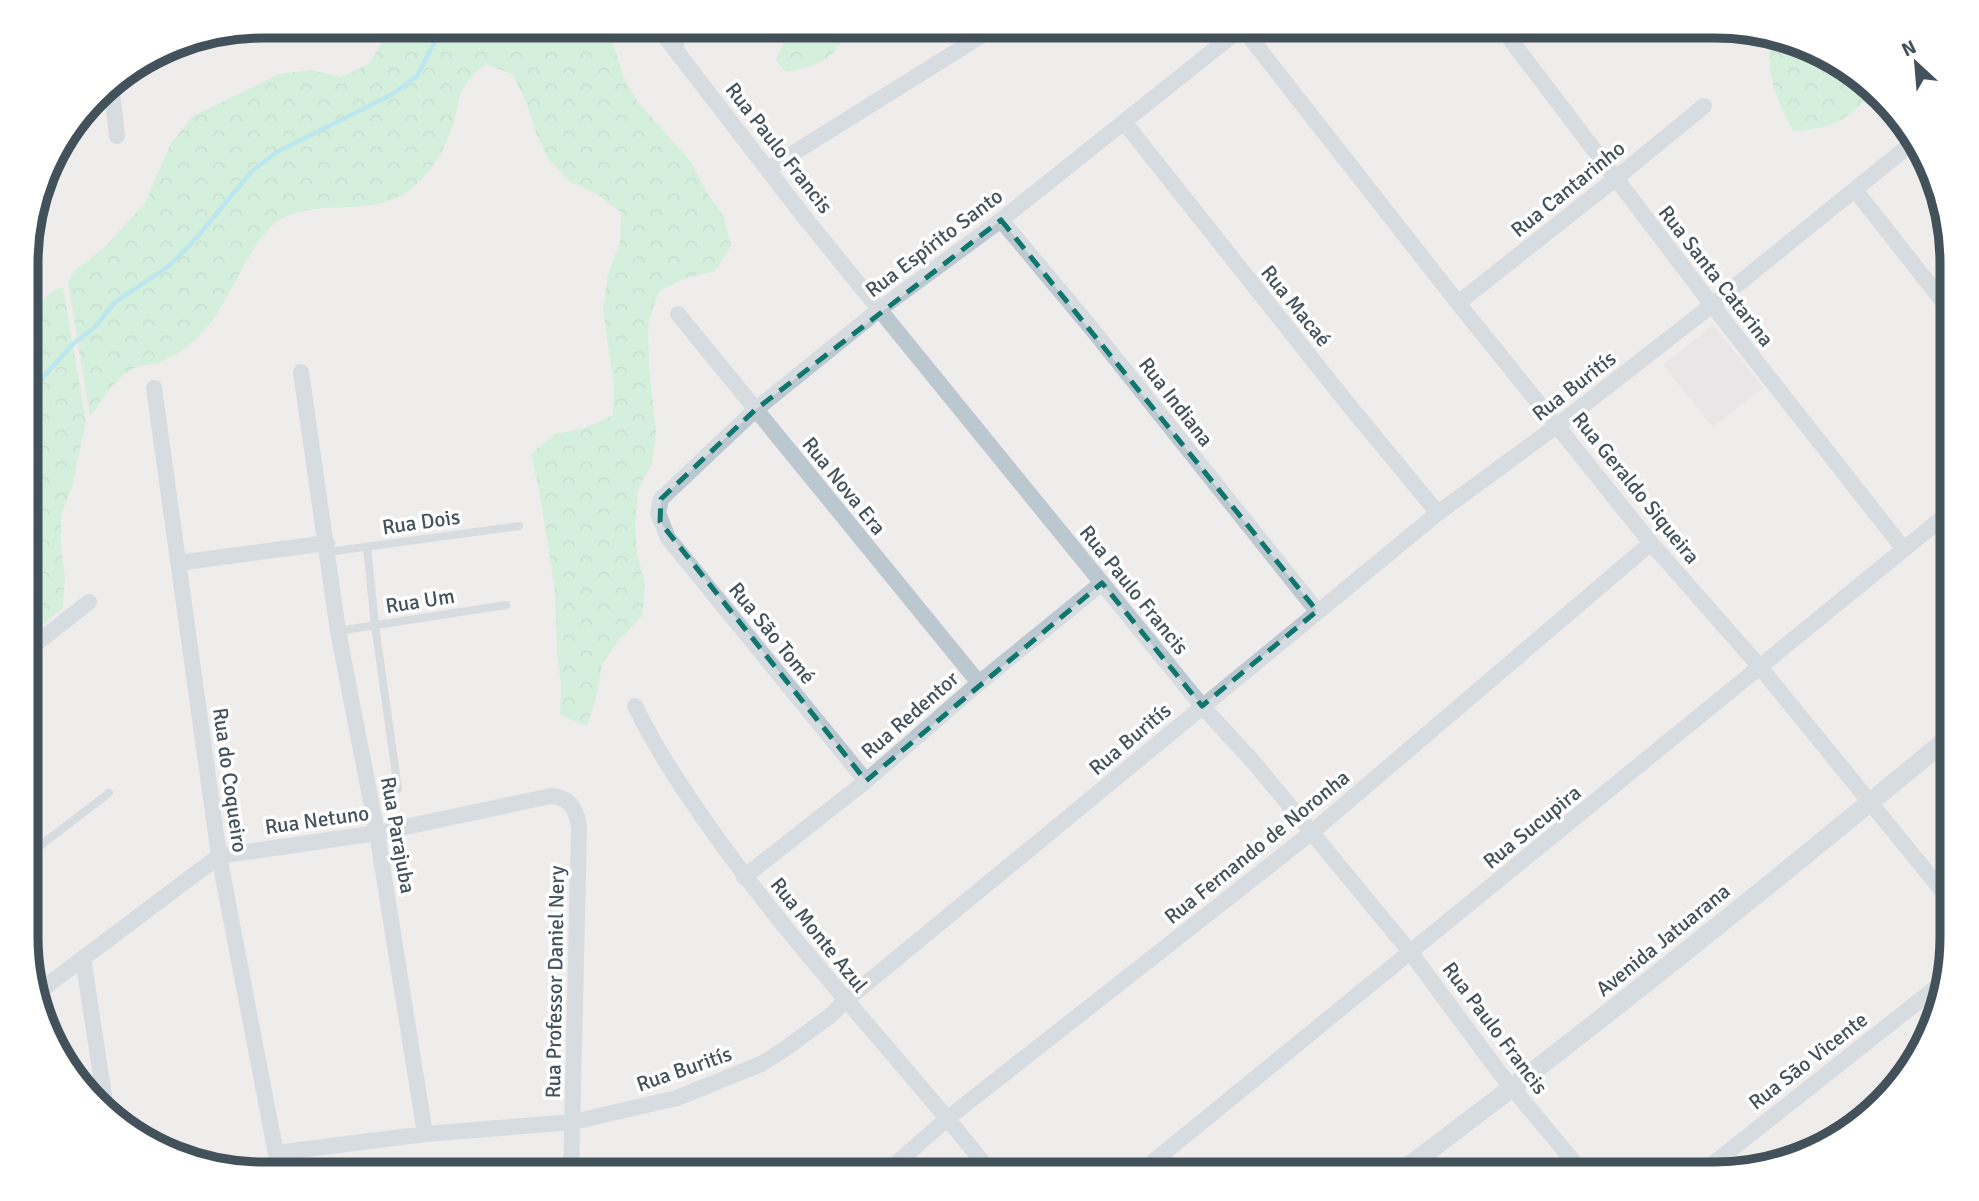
<svg xmlns="http://www.w3.org/2000/svg" width="1979" height="1201" font-family="Signika,sans-serif">
	<defs>
		<pattern id="forest-crowns" width="20" height="18" patternUnits="userSpaceOnUse" patternTransform="scale(1.75)"><rect width="20" height="18" fill="#b6f1ca"/><path d="M2 6a3 3 0 1 1 6 0M12 15a3 3 0 1 1 6 0" fill="none" stroke="#9ed0b0"/></pattern>
	</defs>
	<rect width="100%" height="100%" fill="#efecec"/>
	<path fill="#e0ddde" d="M1713 325 1763 388 1713 427 1663 365Z"/>
	<path fill="url(#forest-crowns)" d="M392 26H608L623 76 638 102 691 162 706 191 724 217 731 246 715 271 686 278 659 291 648 323 649 368 656 432 652 463 638 490 635 522 637 553 645 584 642 616 620 639 602 664 597 695 587 726 560 715 561 685 557 654 555 592 540 494 531 454 555 434 585 428 613 415 614 385 603 310 608 274 620 243 621 212 597 194 570 182 549 160 536 133 527 104 512 74 485 64C478 71 468 79 463 88 458 96 458 109 455 118 447 147 429 179 402 195 365 216 320 199 283 218 252 234 232 298 208 326 194 342 178 356 157 363 149 365 139 365 132 369 117 376 100 403 90 417L68 282 75 270 103 249 145 203 170 145 193 116 279 74 311 70 341 77 369 64Z
		M793 26H848C836 61 819 65 786 72L776 60 788 32Z
		M1772 34 1847 66 1872 93C1844 122 1835 128 1793 131 1777 103 1763 67 1772 34Z
		M63 287 86 422 72 487 61 515V547L65 578 63 608 28 636V316L52 291Z"/>
	<g fill="none" stroke-linecap="round" stroke-linejoin="round">
		<path stroke="#7fdff2" stroke-width="4.5" d="M28 399 36 385 74 343 95 327 114 303 169 266 192 243 252 171 277 152 391 95 417 76 443 26"/>
		<path stroke="#bbc8d0" stroke-width="8" d="M367 547 375 625 398 789
			M328 552 519 526
			M338 631 506 605
			M28 855 109 793"/>
		<path stroke="#bbc8d0" stroke-width="16" d="M657 26 805 218 1202 706 1256 765 1411 953 1499 1072 1584 1174
			M1241 26 1458 303 1651 543 1760 667 1952 903
			M1500 26 1712 305 1903 548
			M1511 40 1528 26
			M675 49 679 26
			M111 83 117 136
			M1124 122 1347 403 1438 513
			M768 169 997 26
			M1855 190 1952 313
			M1001 220 1092 329 1317 611
			M1458 303 1615 179 1704 106
			M678 314 979 683
			M301 372 338 631 377 833 425 1134
			M154 388 219 856 280 1175
			M178 563 327 543
			M28 650 89 602
			M635 706C657 751 684 791 713 832 798 953 902 1059 993 1175
			M866 781 668 538 658 513 661 499 755 410 880 309 1001 220 1244 26
			M744 877 866 781 979 683 1102 583
			M83 958 106 1109
			M37 993 219 856 377 833 551 796C570 797 577 810 579 828L571 1175
			M276 1153 425 1134 573 1122 677 1098 761 1064 782 1051 831 1015 845 1001 1438 513 1558 425 1712 305 1916 140
			M1138 1174 1952 510
			M1700 1174 1943 982
			M883 1175 948 1118 1311 833 1651 543"/>
		<path stroke="#bbc8d0" stroke-width="19" d="M1398 1174C1587 1033 1770 885 1952 735"/>
	</g>
	<path d="M0 0H1979V1201H0ZM1001 220 1317 611 1202 706 1102 583 866 781 660 522 661 499 755 410Z" fill="#efecec" fill-opacity=".55" fill-rule="evenodd"/>
	<path fill="none" stroke="#0f766e" stroke-width="5" stroke-dasharray="14 9" stroke-linejoin="round" d="M1001 220 1317 611 1202 706 1102 583 866 781 660 522 661 499 755 410Z"/>
	<g text-anchor="middle" dominant-baseline="central" stroke-width="7" stroke-linejoin="round" paint-order="stroke">
		<g font-size="21" fill="#43515b" stroke="#fff">
			<text transform="translate(779 148) rotate(52)">Rua Paulo Francis</text>
			<text transform="translate(1568 189) rotate(-39)">Rua Cantarinho</text>
			<text transform="translate(934 243) rotate(-37)">Rua Espírito Santo</text>
			<text transform="translate(1716 276) rotate(52)">Rua Santa Catarina</text>
			<text transform="translate(1296 306) rotate(51)">Rua Macaé</text>
			<text transform="translate(1574 386) rotate(-38)">Rua Buritís</text>
			<text transform="translate(1176 402) rotate(52)">Rua Indiana</text>
			<text transform="translate(844 486) rotate(51)">Rua Nova Era</text>
			<text transform="translate(1636 488) rotate(51)">Rua Geraldo Siqueira</text>
			<text transform="translate(421 522) rotate(-8)">Rua Dois</text>
			<text transform="translate(1134 590) rotate(51)">Rua Paulo Francis</text>
			<text transform="translate(420 601) rotate(-9)">Rua Um</text>
			<text transform="translate(772 633) rotate(51)">Rua São Tomé</text>
			<text transform="translate(910 715) rotate(-41)">Rua Redentor</text>
			<text transform="translate(1130 739) rotate(-40)">Rua Buritís</text>
			<text transform="translate(230 780) rotate(82)">Rua do Coqueiro</text>
			<text transform="translate(317 820) rotate(-8)">Rua Netuno</text>
			<text transform="translate(1532 827) rotate(-39)">Rua Sucupira</text>
			<text transform="translate(398 835) rotate(80)">Rua Parajuba</text>
			<text transform="translate(1257 847) rotate(-39)">Rua Fernando de Noronha</text>
			<text transform="translate(819 935) rotate(51)">Rua Monte Azul</text>
			<text transform="translate(1663 940) rotate(-39)">Avenida Jatuarana</text>
			<text transform="translate(555 982) rotate(-89)">Rua Professor Daniel Nery</text>
			<text transform="translate(1495 1028) rotate(53)">Rua Paulo Francis</text>
			<text transform="translate(1808 1061) rotate(-38)">Rua São Vicente</text>
			<text transform="translate(684 1069) rotate(-19)">Rua Buritís</text>
		</g>
	</g>
	<path d="M0 0H1979V1201H0ZM263 38H1715A225 225 0 0 1 1940 263V937A225 225 0 0 1 1715 1162H263A225 225 0 0 1 38 937V263A225 225 0 0 1 263 38Z" fill="#fff" fill-rule="evenodd"/>
	<path fill="none" stroke="#43515b" stroke-width="9" d="M263 38H1715A225 225 0 0 1 1940 263V937A225 225 0 0 1 1715 1162H263A225 225 0 0 1 38 937V263A225 225 0 0 1 263 38Z"/>
	<g transform="translate(1916 63) rotate(334)" stroke="#ffffff" stroke-width="5" paint-order="stroke">
	<path d="M0-5L12 26L0 18L-12 26Z" fill="#43515b"/>
	<text y="-10" font-size="19" font-weight="bold" text-anchor="middle" fill="#43515b">N</text>
	</g>
</svg>
